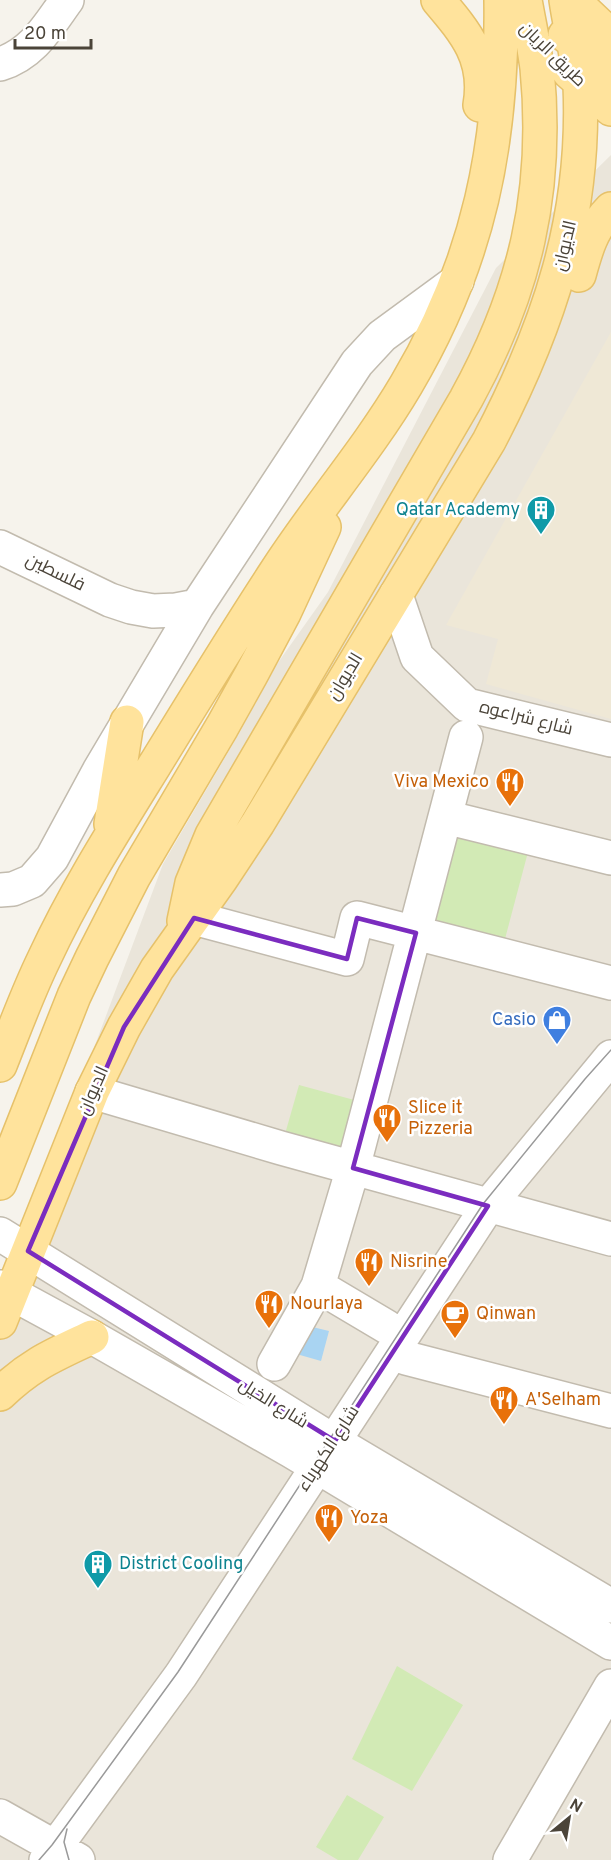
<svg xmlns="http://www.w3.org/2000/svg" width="611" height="1860" font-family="Overpass,Cairo,sans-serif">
	<rect width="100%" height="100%" fill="#f6f3ec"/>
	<path fill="#eae5da" d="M611 155V1860H0V1298L163 864 241 730 277 664 328 592 496 268Z"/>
	<path fill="#efe8d6" d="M611 332V719L486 684 498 639 446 625Z"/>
	<path fill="#d2eab5" d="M445 817 532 837 501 954 416 933Z
		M299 1085 369 1104 353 1168 281 1148Z
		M397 1666 463 1705 412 1791 352 1759Z
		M347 1795 384 1817 358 1860H338L316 1847Z"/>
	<path fill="#a9d4f2" d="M300 1324 329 1331 321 1361 293 1353Z"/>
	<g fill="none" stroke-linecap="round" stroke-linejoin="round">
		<g stroke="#c2bbae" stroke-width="36">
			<path id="minor" d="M0 64C33 54 48 26 67 0
				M0 547 110 600 131 607 153 611 176 610 197 606
				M396 595 417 657 467 705 611 740
				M445 817 611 858
				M0 890 13 889 32 881 52 858 99 771 197 606 357 363 382 336 457 281
				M194 918 347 959 357 918 611 983
				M92 1092 281 1148 611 1239
				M0 1234 330 1439 611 1606
				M318 1286 387 1327
				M0 1287 92 1337 291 1451 611 1643
				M406 1358 611 1411
				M274 1364 318 1286 353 1168 466 737
				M0 1816 78 1860
				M46 1860 181 1675 488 1206 611 1057
				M510 1860 611 1686"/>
		</g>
		<g stroke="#e6c16a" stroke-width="36">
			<path id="major" d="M438 0C466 33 488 59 480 105
				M573 0 611 36
				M565 35 611 72
				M569 72 611 109
				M579 275C586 249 592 228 611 209
				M111 824 127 722
				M184 921 192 883 212 835 466 399C525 292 549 191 537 68 534 45 529 23 525 0
				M0 1065C14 1030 27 994 44 959 75 892 115 829 154 766 194 701 233 637 275 573 316 509 367 451 406 385 479 262 503 142 501 0
				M0 1183 74 996 92 958 134 876 222 727 251 675 284 613 324 527
				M0 1322 92 1092 124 1027 157 969 221 879 258 823 489 441C549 326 586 217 580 85 578 57 570 28 566 0
				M0 1394C31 1364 54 1355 92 1337"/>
		</g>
		<use href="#minor" stroke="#fff" stroke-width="33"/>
		<use href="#major" stroke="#ffe39c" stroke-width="33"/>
		<path stroke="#9a9a9a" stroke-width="1.5" d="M67 1829 64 1842 69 1860
			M39 1860 52 1845 178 1672 483 1204 585 1079 611 1050"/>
	</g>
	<path fill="none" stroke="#7b2cbf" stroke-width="4.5" stroke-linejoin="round" d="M194 918 347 959 357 918 416 933 353 1168 488 1206 335 1441 28 1251 124 1027Z"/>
	<defs>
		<g id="building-pin" transform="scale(1.5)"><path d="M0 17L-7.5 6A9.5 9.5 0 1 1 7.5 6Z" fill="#0f9aa8" stroke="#fff"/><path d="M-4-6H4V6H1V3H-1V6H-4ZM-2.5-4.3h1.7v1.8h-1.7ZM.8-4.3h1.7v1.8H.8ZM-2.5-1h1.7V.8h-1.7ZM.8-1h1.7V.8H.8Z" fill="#fff"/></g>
		<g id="restaurant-pin" transform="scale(1.5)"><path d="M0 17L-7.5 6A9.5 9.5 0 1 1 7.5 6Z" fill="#e8710a" stroke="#fff"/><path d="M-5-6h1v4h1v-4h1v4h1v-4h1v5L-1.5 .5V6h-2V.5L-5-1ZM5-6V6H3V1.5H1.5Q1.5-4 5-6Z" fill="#fff"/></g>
		<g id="shop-pin" transform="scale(1.5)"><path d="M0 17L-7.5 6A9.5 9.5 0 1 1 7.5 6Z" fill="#3f7fe0" stroke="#fff"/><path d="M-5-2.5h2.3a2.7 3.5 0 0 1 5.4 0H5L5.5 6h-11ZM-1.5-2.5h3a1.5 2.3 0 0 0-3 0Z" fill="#fff"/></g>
		<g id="cafe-pin" transform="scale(1.5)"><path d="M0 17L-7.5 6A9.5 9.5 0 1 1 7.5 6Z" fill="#e8710a" stroke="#fff"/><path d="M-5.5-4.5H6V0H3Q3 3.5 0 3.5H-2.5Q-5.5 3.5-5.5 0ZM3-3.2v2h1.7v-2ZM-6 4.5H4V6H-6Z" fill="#fff"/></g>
	</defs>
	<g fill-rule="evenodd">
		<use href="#building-pin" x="541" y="510"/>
		<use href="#restaurant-pin" x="510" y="782"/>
		<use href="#shop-pin" x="557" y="1020"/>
		<use href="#restaurant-pin" x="387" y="1118"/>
		<use href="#restaurant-pin" x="369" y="1262"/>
		<use href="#restaurant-pin" x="269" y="1304"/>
		<use href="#cafe-pin" x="455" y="1314"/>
		<use href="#restaurant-pin" x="504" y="1400"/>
		<use href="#restaurant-pin" x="329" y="1518"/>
		<use href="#building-pin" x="98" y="1564"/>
	</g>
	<g text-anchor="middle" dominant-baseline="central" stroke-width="5" stroke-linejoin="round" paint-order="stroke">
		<g font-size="18" fill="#4b4439" stroke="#fff">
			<text transform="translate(552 55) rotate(44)">طريق الريان</text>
			<text transform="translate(566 246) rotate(-77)">الديوان</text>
			<text transform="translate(55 573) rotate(26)">فلسطين</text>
			<text transform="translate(346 677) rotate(-59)">الديوان</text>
			<text transform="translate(526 719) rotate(14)">شارع شراعوه</text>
			<text transform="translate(94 1091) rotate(-66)">الديوان</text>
			<text transform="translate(273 1404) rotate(32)">شارع الخيل</text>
			<text transform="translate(329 1449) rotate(-57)">شارع الكهرباء</text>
		</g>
		<g font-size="18" fill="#0d838f" stroke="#fff" text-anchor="end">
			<text x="520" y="510">Qatar Academy</text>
			<text x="119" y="1564" text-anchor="start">District Cooling</text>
		</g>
		<g font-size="18" fill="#c56008" stroke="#fff" text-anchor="start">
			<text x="489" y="782" text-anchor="end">Viva Mexico</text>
			<text x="408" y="1108">Slice it<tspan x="408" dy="21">Pizzeria</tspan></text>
			<text x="390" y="1262">Nisrine</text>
			<text x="290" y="1304">Nourlaya</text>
			<text x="476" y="1314">Qinwan</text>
			<text x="525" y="1400">A'Selham</text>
			<text x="350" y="1518">Yoza</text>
		</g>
		<g font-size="18" fill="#366cbe" stroke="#fff" text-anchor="end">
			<text x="536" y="1020">Casio</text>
		</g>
	</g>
	<g transform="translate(569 1818) rotate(30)" stroke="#ffffff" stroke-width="4.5" paint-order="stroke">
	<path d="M0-4.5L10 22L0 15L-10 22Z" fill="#4b4439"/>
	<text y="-9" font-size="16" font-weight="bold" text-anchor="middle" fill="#4b4439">N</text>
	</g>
	<path d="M15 39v9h76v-9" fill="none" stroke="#4b4439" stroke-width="3"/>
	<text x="24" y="39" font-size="18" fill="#4b4439" stroke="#ffffff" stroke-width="4.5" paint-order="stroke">20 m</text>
</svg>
